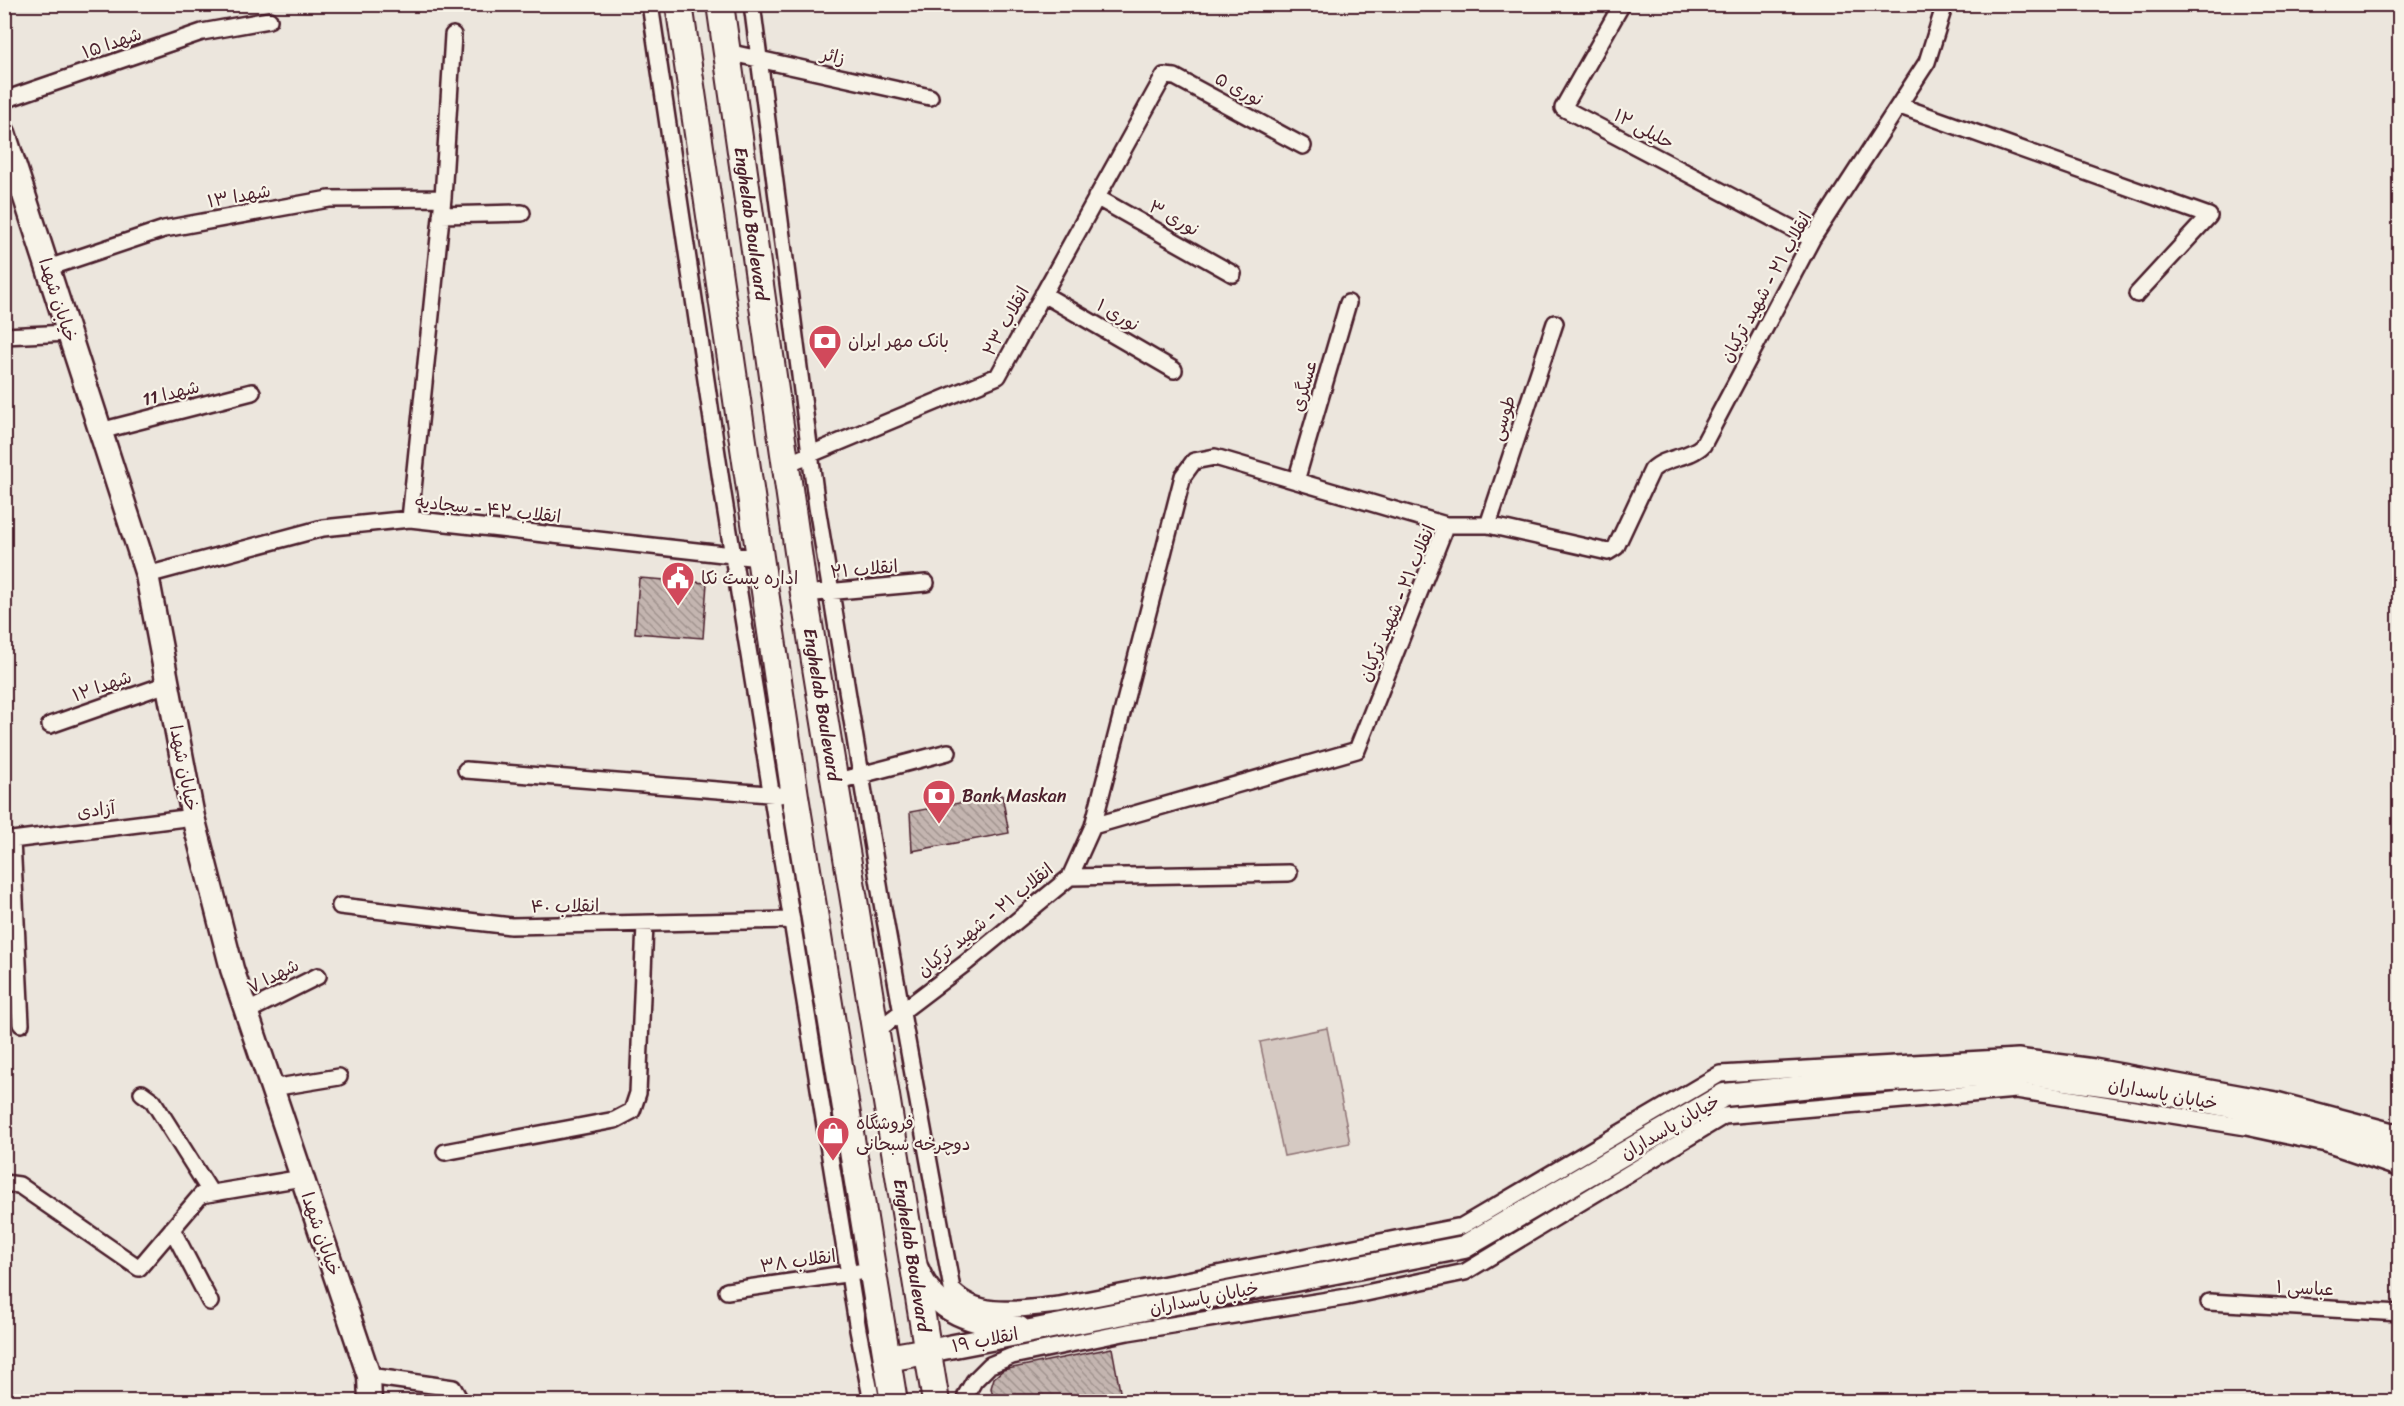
<svg xmlns="http://www.w3.org/2000/svg" width="2404" height="1406" font-family="Sriracha,'Playpen Sans Arabic',sans-serif">
	<defs>
		<pattern id="building-back-hatch" width="6" height="6" patternUnits="userSpaceOnUse" patternTransform="scale(1.5)"><rect width="6" height="6" fill="#c4b5b0"/><path d="M-1 5l2 2M0 0l6 6M5-1l2 2" fill="none" stroke="#a1938f"/></pattern>
	</defs>
	<rect width="100%" height="100%" fill="#ece6dd"/>
	<filter id="ink" filterUnits="userSpaceOnUse"><feTurbulence type="fractalNoise" baseFrequency=".0167" numOctaves="2"/><feDisplacementMap in="SourceGraphic" scale="12" xChannelSelector="R" yChannelSelector="G"/><feConvolveMatrix kernelMatrix="1 2 1 2 8 2 1 2 1" color-interpolation-filters="sRGB"/></filter>
	<g filter="url(#ink)">
		<path fill="#d5c9c2" stroke="#907476" stroke-width="1.5" d="M1327 1028 1350 1143 1284 1156 1260 1042Z"/>
		<path fill="url(#building-back-hatch)" stroke="#4a1f2b" stroke-width="1.5" d="M639 578 707 583 703 638 635 633Z
			M1002 795 1009 833 912 851 910 812Z
			M1112 1348 1122 1402H994L991 1388 994 1378 1003 1370Z"/>
		<g fill="none" stroke-linecap="round" stroke-linejoin="round">
			<g stroke="#4a1f2b" stroke-width="20">
				<path id="street" d="M650 4 723 494 858 1330 872 1402
					M752 4 817 507 882 903 952 1289C978 1319 1025 1308 1059 1305L1462 1226 1720 1074 2018 1057 2094 1067 2276 1100 2400 1133
					M1622 4 1563 108 1812 239
					M727 52 930 97
					M4 100 202 32 269 20
					M1900 106 2209 216 2137 294
					M1096 197 1233 274
					M441 215 522 213
					M48 268 164 229 329 199 443 198
					M1043 294 1174 370
					M4 336 69 333
					M100 431 252 392
					M787 464 998 376 1164 76 1175 77 1303 146
					M1296 481 1348 303
					M410 519 443 198 453 35
					M1488 525 1555 323
					M147 575 323 528 410 519 759 558
					M804 594 926 583
					M50 725 167 684
					M466 770 780 795
					M834 782 948 752
					M1093 826 1183 476 1194 461 1215 457 1446 525
					M12 840 21 1024
					M4 841 193 817
					M1070 877 1289 873
					M340 906 511 926 792 920
					M246 1012 318 976
					M875 1032 967 962 1070 877 1093 826 1357 750 1446 525H1488L1608 552 1616 547 1652 470C1666 456 1689 459 1703 445L1812 239 1927 62 1945 4
					M272 1088 339 1077
					M142 1093 153 1101 211 1193
					M445 1152 615 1120 632 1111 638 1093 645 924
					M4 1183 19 1185 139 1268 201 1195 302 1178
					M172 1229 210 1302
					M727 1291 859 1272
					M2209 1302 2400 1313
					M369 1376 453 1388 461 1402
					M967 1402 966 1395 974 1381 990 1365 1012 1356 1128 1332 1347 1297 1465 1272 1724 1116 2016 1090 2246 1127 2326 1144 2400 1169"/>
			</g>
			<g stroke="#4a1f2b" stroke-width="27">
				<path id="secondary" d="M4 133 147 575 193 817 232 969 369 1376 370 1402
					M917 1269C936 1315 973 1322 1019 1328
					M928 1351 1464 1247 1724 1095 1852 1082 2023 1073 2145 1090 2231 1106 2301 1122 2400 1150"/>
			</g>
			<g stroke="#4a1f2b" stroke-width="30">
				<g id="primary">
					<path d="M679 4 795 796 894 1402"/>
					<path id="s1" d="M720 4 804 594 936 1402"/>
					<path d="M887 1358 928 1351"/>
				</g>
			</g>
			<use href="#street" stroke="#f7f3e8" stroke-width="15"/>
			<use href="#secondary" stroke="#f7f3e8" stroke-width="22"/>
			<use href="#primary" stroke="#f7f3e8" stroke-width="26"/>
		</g>
	</g>
	<defs>
		<g id="bank-pin" transform="scale(1.725)"><path d="M0 17L-7.5 6A9.5 9.5 0 1 1 7.5 6Z" fill="#d1495b" stroke="#f7f3e8"/><path d="M-6-4H6V4H-6ZM0-2.3a2.3 2.3 0 1 0 0 4.6a2.3 2.3 0 1 0 0-4.6Z" fill="#fff"/></g>
		<g id="civic-pin" transform="scale(1.725)"><path d="M0 17L-7.5 6A9.5 9.5 0 1 1 7.5 6Z" fill="#d1495b" stroke="#f7f3e8"/><path d="M-.6-6.5H3V-4.5H.6V-3L4-1V1h2V6H-6V1h2V-1L-.6-3ZM-1.2 2.5V6h2.4V2.5Z" fill="#fff"/></g>
		<g id="shop-pin" transform="scale(1.725)"><path d="M0 17L-7.5 6A9.5 9.5 0 1 1 7.5 6Z" fill="#d1495b" stroke="#f7f3e8"/><path d="M-5-2.5h2.3a2.7 3.5 0 0 1 5.4 0H5L5.5 6h-11ZM-1.5-2.5h3a1.5 2.3 0 0 0-3 0Z" fill="#fff"/></g>
	</defs>
	<g fill-rule="evenodd">
		<use href="#bank-pin" x="825" y="341"/>
		<use href="#civic-pin" x="678" y="578"/>
		<use href="#bank-pin" x="939" y="796"/>
		<use href="#shop-pin" x="833" y="1133"/>
	</g>
	<g text-anchor="middle" dominant-baseline="central" stroke-width="4.5" stroke-linejoin="round" paint-order="stroke">
		<g font-size="18" fill="#4a1f2b" stroke="#f7f3e8">
			<text transform="translate(112 43) rotate(-19)">شهدا ۱۵</text>
			<text transform="translate(833 56) rotate(13)">زائر</text>
			<text transform="translate(1239 89) rotate(28)">نوری ۵</text>
			<text transform="translate(1644 129) rotate(28)">حلیلی ۱۲</text>
			<text transform="translate(239 196) rotate(-10)">شهدا ۱۳</text>
			<text transform="translate(1174 218) rotate(29)">نوری ۳</text>
			<text stroke="none"><textPath href="#s1" startOffset="222">Enghelab Boulevard</textPath></text>
			<text transform="translate(1766 287) rotate(-61)">انقلاب ۲۱ - شهید ترکیان</text>
			<text transform="translate(58 300) rotate(72)">خیابان شهدا</text>
			<text transform="translate(1118 315) rotate(30)">نوری ۱</text>
			<text transform="translate(1006 321) rotate(-61)">انقلاب ۲۳</text>
			<text transform="translate(1304 386) rotate(-74)">عسگری</text>
			<text transform="translate(171 393) rotate(-14)">شهدا 11</text>
			<text transform="translate(1503 418) rotate(-72)">طوسی</text>
			<text transform="translate(488 509) rotate(6)">انقلاب ۴۲ - سجادیه</text>
			<text transform="translate(864 569) rotate(-5)">انقلاب ۲۱</text>
			<text transform="translate(1397 603) rotate(-67)">انقلاب ۲۱ - شهید ترکیان</text>
			<text transform="translate(102 686) rotate(-19)">شهدا ۱۲</text>
			<text stroke="none"><textPath href="#s1" startOffset="708">Enghelab Boulevard</textPath></text>
			<text transform="translate(184 768) rotate(79)">خیابان شهدا</text>
			<text transform="translate(96 810) rotate(-7)">آزادی</text>
			<text transform="translate(565 906) rotate(-1)">انقلاب ۴۰</text>
			<text transform="translate(985 920) rotate(-39)">انقلاب ۲۱ - شهید ترکیان</text>
			<text transform="translate(273 976) rotate(-27)">شهدا ۷</text>
			<text transform="translate(2163 1094) rotate(10)">خیابان پاسداران</text>
			<text transform="translate(1670 1127) rotate(-30)">خیابان پاسداران</text>
			<text transform="translate(321 1234) rotate(71)">خیابان شهدا</text>
			<text stroke="none"><textPath href="#s1" startOffset="1266">Enghelab Boulevard</textPath></text>
			<text transform="translate(798 1261) rotate(-8)">انقلاب ۳۸</text>
			<text transform="translate(2305 1288) rotate(3)">عباسی ۱</text>
			<text transform="translate(1204 1298) rotate(-11)">خیابان پاسداران</text>
			<text transform="translate(985 1340) rotate(-11)">انقلاب ۱۹</text>
		</g>
		<g font-size="18" fill="#4a1f2b" stroke="#f7f3e8" text-anchor="start">
			<text x="848" y="341">بانک مهر ایران</text>
			<text x="701" y="578">اداره پست نکا</text>
			<text x="962" y="796">Bank Maskan</text>
			<text x="856" y="1123">فروشگاه<tspan x="856" dy="21">دوچرخه سبحانی</tspan></text>
		</g>
	</g>
	<rect width="2404" height="1406" fill="none" stroke="#f7f3e8" stroke-width="24"/>
	<rect x="12" y="12" width="2380" height="1382" fill="none" stroke="#4a1f2b" stroke-width="2" filter="url(#ink)"/>
</svg>
